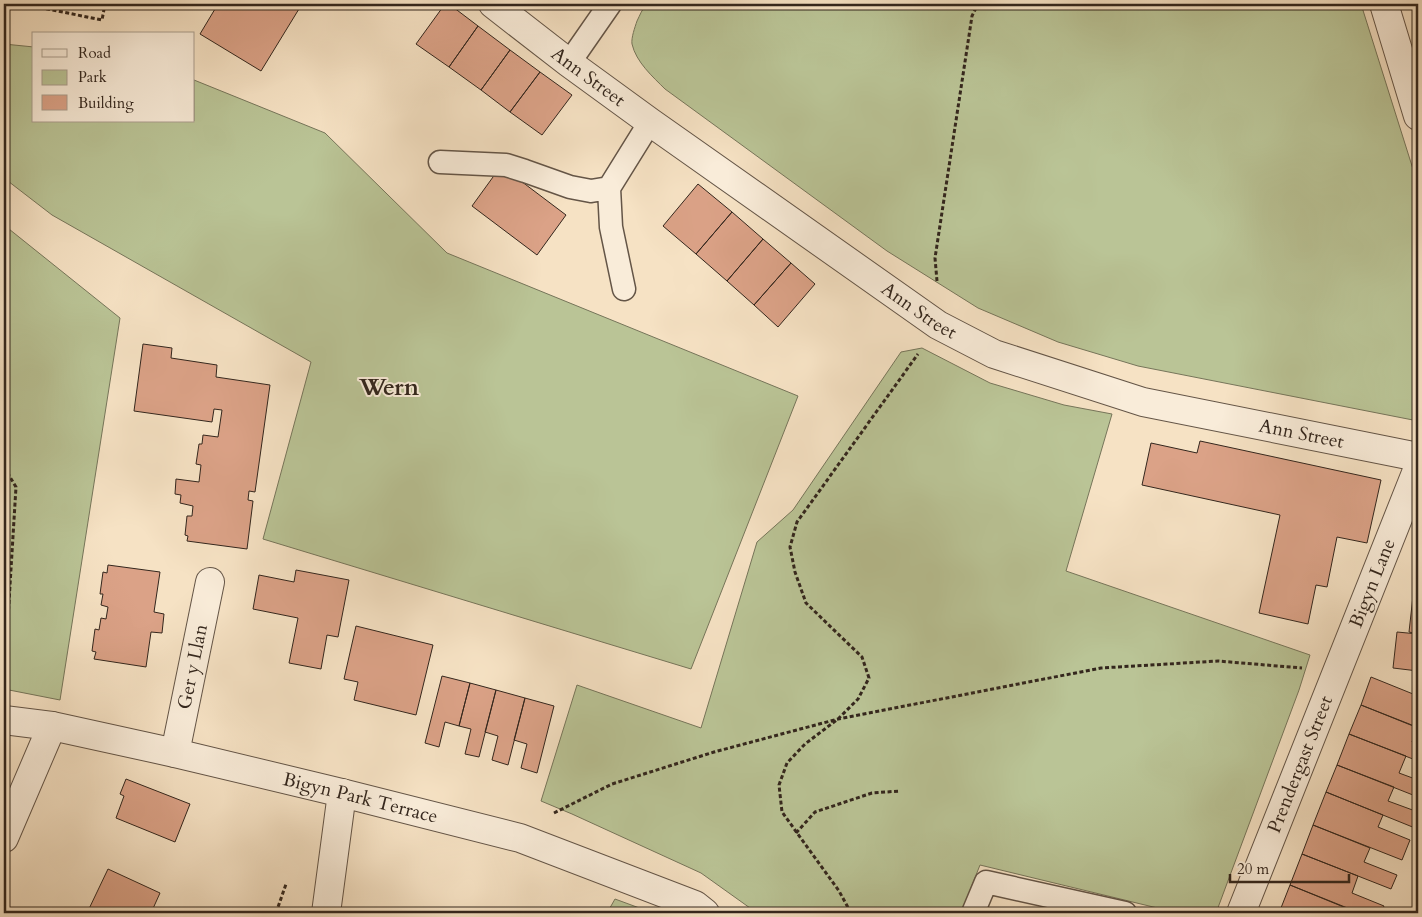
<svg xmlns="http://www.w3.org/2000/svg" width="1422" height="917" font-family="Cardo,serif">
	<rect width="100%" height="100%" fill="#f6e2c4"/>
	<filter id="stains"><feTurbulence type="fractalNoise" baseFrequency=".004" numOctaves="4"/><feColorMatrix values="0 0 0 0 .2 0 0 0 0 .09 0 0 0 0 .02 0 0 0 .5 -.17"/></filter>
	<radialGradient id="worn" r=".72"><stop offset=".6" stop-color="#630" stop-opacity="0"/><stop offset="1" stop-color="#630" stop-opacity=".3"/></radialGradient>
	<path fill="#bac496" stroke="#76755a" d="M647 4H1361L1418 185V421L1138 366 1058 342 978 308 887 251 665 89C653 77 636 62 632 44 631 38 635 27 637 21 640 15 642 9 647 4Z
		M4 44 34 47V121H194V80L325 133 447 253 798 396 691 669 263 539 311 362 52 215 4 178Z
		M4 225 120 318 60 700 4 689Z
		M922 348 990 383 1064 405 1112 414 1066 571 1310 655 1299 690 1216 913H1178L980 865 961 913H757L701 873 572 814 541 801 577 685 701 728 757 542 793 510 901 352Z
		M615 899 653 913H607Z"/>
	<path fill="#dba287" stroke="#33261d" d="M218 4H302L261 71 200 34Z
		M445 4H449L478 26 449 67 416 44Z
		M478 26 510 50 481 90 449 67Z
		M510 50 540 72 510 112 481 90Z
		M540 72 572 95 542 135 510 112Z
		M501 166 566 215 537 255 472 206Z
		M698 184 732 212 696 254 663 226Z
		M732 212 763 239 727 281 696 254Z
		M763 239 791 263 754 305 727 281Z
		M791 263 815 284 778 327 754 305Z
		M143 344 172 348 171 358 217 365 216 377 270 385 255 492 249 491 248 500 253 501 247 549 187 541 188 536 185 535 187 516H192L193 506 180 503 181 495 175 494 176 479 199 482 201 465 196 464 199 444H202L203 435 218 437 222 410 214 409 212 422 134 411Z
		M1200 441 1381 480 1367 543 1337 537 1327 587 1316 585 1308 624 1259 613 1280 515 1142 485 1151 443 1197 453Z
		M108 565 160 572 154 612 164 614 162 633 151 632 146 667 94 659 96 652 92 651 95 629 99 630 101 618 106 619 108 607 101 605 103 594H100L103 572 107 573Z
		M296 570 349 580 338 637 327 635 321 669 289 663 298 618 253 609 259 575 294 582Z
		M1413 596 1418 597V634L1409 632Z
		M356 626 433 645 416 715 354 700 358 682 344 679Z
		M1397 632 1418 634V671L1393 668Z
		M442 676 470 683 459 726 445 722 439 747 425 743Z
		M1371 677 1418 696V728L1361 705Z
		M470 683 496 690 479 757 465 754 471 729 459 726Z
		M496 690 525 698 508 765 492 760 498 736 485 732Z
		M525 698 554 706 537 773 521 768 527 744 514 740Z
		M1361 705 1417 727 1412 742 1418 744V761L1349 734Z
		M1349 734 1406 756 1399 773 1418 780V797L1337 765Z
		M1337 765 1394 787 1388 801 1418 812V820L1415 828 1326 792Z
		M126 779 190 804 175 842 116 818 124 796 120 794Z
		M1326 792 1383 815 1378 827 1410 840 1402 860 1313 825Z
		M1313 825 1370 848 1364 862 1397 875 1391 889 1302 854Z
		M1302 854 1358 876 1352 893 1384 906 1381 913H1360L1290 885Z
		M108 869 160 893 151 913H87Z
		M1290 885 1346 908 1344 913H1279Z"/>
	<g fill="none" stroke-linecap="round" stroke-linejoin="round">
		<g stroke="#645547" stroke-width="25">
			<path id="lane" d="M569 63 610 4
				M440 162 506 165 525 171 570 187 591 191 609 188
				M609 188 611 227 624 289
				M609 188 650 122
				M973 913 986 882 1125 913"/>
		</g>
		<g stroke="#645547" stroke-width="30">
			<g id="street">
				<path id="s1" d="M493 4 569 63 650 122 938 325 994 354 1143 402 1418 457"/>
				<path d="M1384 4 1418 116"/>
				<path id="s2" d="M4 720 52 726 175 753 342 793 520 838 695 905 705 913"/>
				<path id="s3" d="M175 753 210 582"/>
				<path d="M4 838 52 726"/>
				<path d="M326 913 342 793"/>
				<path id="s4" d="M1241 913 1418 468"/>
			</g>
		</g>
		<path stroke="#33261d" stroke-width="3" stroke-dasharray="4 2.5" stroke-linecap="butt" d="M28 4V5L102 20 105 4
			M937 281 935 258 972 16 978 4
			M4 467 16 487 8 618 6 685
			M554 813 612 784 714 752 838 719 1101 668 1218 661 1302 668
			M796 833 815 812 872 793 900 791
			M276 913 286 884
			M851 913 839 891 782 812 779 785 787 763 805 744 838 719 858 699 869 678 862 657 806 603 795 572 790 547 797 522 918 354"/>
		<use href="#lane" stroke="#f9ecd9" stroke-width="22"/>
		<use href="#street" stroke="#f9ecd9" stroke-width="28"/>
	</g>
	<g text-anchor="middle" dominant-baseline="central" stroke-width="4" stroke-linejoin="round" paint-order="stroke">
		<g font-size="19" fill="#33261d" stroke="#f9ecd9">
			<text stroke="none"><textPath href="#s1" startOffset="120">Ann Street</textPath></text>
			<text stroke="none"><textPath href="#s1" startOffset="525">Ann Street</textPath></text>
			<text stroke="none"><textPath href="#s1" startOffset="930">Ann Street</textPath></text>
			<text stroke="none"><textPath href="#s4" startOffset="355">Bigyn Lane</textPath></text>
			<text stroke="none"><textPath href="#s3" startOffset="88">Ger y Llan</textPath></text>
			<text stroke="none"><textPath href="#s4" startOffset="160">Prendergast Street</textPath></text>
			<text stroke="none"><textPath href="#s2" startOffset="365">Bigyn Park Terrace</textPath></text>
		</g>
		<g font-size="24" font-weight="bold" fill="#33261d" stroke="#f9ecd9">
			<text x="389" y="387">Wern</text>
		</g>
	</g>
	<rect width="1422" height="917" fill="none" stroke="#f6e2c4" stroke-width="20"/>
	<rect x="5" y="5" width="1412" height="907" fill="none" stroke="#33261d" stroke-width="2.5"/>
	<rect x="10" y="10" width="1402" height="897" fill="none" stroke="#33261d"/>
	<rect x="32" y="32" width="162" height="90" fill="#f9ecd9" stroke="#aa9d8e"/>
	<rect x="42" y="49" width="25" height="8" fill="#f9ecd9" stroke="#aa9d8e"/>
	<text x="78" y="58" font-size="15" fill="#33261d">Road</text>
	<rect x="42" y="70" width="25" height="15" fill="#bac496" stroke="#aa9d8e"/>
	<text x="78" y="82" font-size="15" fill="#33261d">Park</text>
	<rect x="42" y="95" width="25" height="15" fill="#dba287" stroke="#aa9d8e"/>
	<text x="78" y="108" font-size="15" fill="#33261d">Building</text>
	<path d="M1230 874v8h119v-8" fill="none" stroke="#33261d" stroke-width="2.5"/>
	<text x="1237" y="874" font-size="15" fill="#33261d" stroke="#f9ecd9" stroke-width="4" paint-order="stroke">20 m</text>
	<rect width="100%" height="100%" filter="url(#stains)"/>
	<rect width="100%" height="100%" fill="url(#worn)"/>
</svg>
